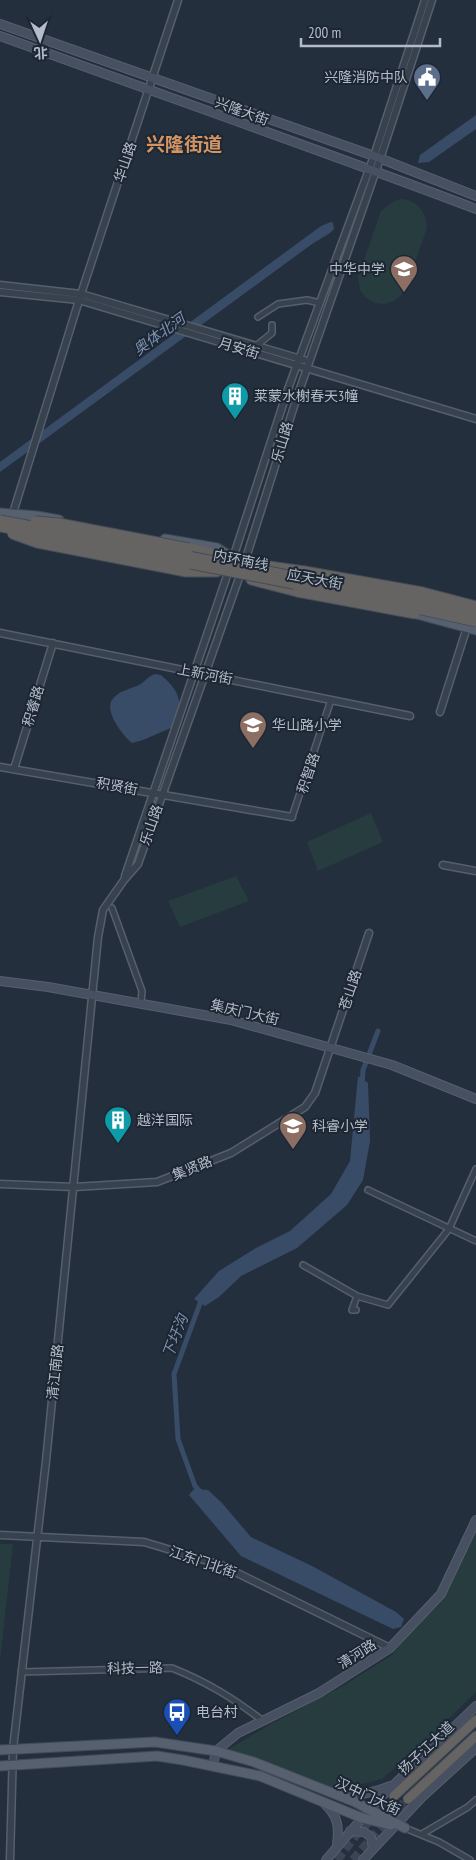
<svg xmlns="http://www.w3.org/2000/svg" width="476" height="1860" font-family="'PT Sans Narrow','Noto Sans SC',sans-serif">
	<rect width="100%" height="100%" fill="#242f3e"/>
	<path fill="#263c3f" d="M402 199C418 201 426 212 427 228L404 293 394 301 384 304 375 303 365 297 360 290 358 277 381 211 394 201Z
		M371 813 383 842 318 871 307 842Z
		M236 876 249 901 180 927 168 901Z
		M476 1520V1692L424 1743 382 1779 342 1789 328 1787 274 1765 229 1749 273 1723 343 1686 392 1655 441 1594Z
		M0 1544H13L0 1661Z"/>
	<path fill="#394c67" d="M476 115V129L429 162 418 163 420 155Z
		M331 222 333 223 334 229 330 233 312 244 0 472V462L321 226Z
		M155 674 161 675C181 692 184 704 173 727L143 740 132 743C123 736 104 711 112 700 118 691 130 689 139 685 145 682 148 676 155 674Z
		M358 1076 368 1083 370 1141 363 1180 347 1205 297 1248 241 1276 219 1297 205 1306 194 1299 219 1271 256 1248 290 1231 331 1194 350 1161Z
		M194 1489 208 1490 222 1503 251 1537 312 1566 396 1612 404 1619 401 1627 393 1629 241 1556 189 1495Z"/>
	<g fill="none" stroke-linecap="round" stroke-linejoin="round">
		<path stroke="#394c67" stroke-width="5" d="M362 1085 363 1070 378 1031
			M202 1494 195 1486 178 1439 174 1374 202 1298"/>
		<path stroke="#3a4453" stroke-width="9" stroke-dasharray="9 4.5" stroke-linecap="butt" d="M337 1860 356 1835 394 1796
			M353 1860 385 1822 408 1799"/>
		<g stroke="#565f6c" stroke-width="8">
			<path id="minor" d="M258 317 278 304 307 300 320 303
				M256 346 272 333V325
				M292 817 331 700
				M112 908 142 991 141 1002
				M368 1190 476 1241
				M303 1265 357 1296 388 1305 449 1229 476 1169
				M356 1310H352L357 1296
				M21 1672 172 1668C207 1682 233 1698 263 1721
				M405 1828 439 1842 470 1860
				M422 1834 468 1807 476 1800"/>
		</g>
		<g stroke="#565f6c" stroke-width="9">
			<path id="tertiary" d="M0 285 81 294 304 360
				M0 292 79 300 476 419
				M13 513 81 294 178 0
				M0 633 410 716
				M440 712 468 624
				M0 767 292 817
				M14 769 53 643
				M443 865 476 871
				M125 876 233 558 288 389 374 156 425 0
				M0 1184 74 1187 157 1182 231 1153 305 1107 315 1093 369 933
				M0 1535 144 1542 221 1565 390 1648
				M10 1860 13 1749 46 1461 98 937 103 910 124 880 138 864 245 561 296 400 380 159 432 0"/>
		</g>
		<g stroke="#565f6c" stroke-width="10">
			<path id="secondary" d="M0 24 374 156 476 196
				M0 36C159 94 318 149 476 209
				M0 981 48 987 231 1020 392 1065 476 1099
				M213 1766 216 1751 238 1733 319 1693 390 1648 441 1594 476 1520
				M341 1795C359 1796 373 1793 390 1786
				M324 1803C339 1817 339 1827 337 1846
				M350 1831 364 1832 371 1837 373 1849
				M326 1860 377 1801 476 1706
				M363 1860 422 1797 476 1748"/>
		</g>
		<g stroke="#414a57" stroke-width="11">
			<path id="primary" d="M0 513 37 516 59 520
				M165 539 217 548 233 558 268 566
				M409 612 476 630
				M0 1750 155 1742 216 1751 254 1762 355 1802 405 1828
				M0 1766 157 1756 183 1760 260 1776 362 1818 391 1825"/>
		</g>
		<g stroke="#434c59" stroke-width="11">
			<path id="trunk" d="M189 548 233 558
				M262 565 305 571
				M186 572H217
				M251 580 297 592
				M394 1796 476 1720
				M408 1799 476 1736"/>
		</g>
		<use href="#minor" stroke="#38414e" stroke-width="5"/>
		<use href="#tertiary" stroke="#38414e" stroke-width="6"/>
		<use href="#secondary" stroke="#465061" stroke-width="8"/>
		<use href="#primary" stroke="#56606e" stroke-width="9"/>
		<use href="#trunk" stroke="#656462" stroke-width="9"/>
		<g stroke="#434c59" stroke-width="11" stroke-linecap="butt">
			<path id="trunk-bridge" d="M0 520 394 595 476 613
				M35 521 59 523 189 548
				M0 527 395 604 476 622
				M12 534 37 543 186 572
				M305 571 423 592 476 606
				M297 592 415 614"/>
		</g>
		<use href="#trunk-bridge" stroke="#656462" stroke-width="9"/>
	</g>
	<defs>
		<g id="civic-pin" transform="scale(1.4375)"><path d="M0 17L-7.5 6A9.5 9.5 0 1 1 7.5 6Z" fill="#5c6f8a" stroke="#1d2633"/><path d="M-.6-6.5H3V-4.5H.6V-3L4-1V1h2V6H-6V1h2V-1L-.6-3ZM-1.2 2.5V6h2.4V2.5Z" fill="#fff"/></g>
		<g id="school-pin" transform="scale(1.4375)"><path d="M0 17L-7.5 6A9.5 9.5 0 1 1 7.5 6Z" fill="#8d6e63" stroke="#1d2633"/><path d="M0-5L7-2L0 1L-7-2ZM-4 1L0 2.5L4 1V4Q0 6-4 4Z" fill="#fff"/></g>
		<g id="building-pin" transform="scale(1.4375)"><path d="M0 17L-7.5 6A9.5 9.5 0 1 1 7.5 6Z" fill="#0f9aa8" stroke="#1d2633"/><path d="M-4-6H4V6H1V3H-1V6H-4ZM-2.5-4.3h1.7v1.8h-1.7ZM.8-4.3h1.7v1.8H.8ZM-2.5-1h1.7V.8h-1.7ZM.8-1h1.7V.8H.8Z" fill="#fff"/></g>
		<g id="bus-pin" transform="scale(1.4375)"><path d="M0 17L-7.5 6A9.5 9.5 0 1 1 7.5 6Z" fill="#1a4fb4" stroke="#1d2633"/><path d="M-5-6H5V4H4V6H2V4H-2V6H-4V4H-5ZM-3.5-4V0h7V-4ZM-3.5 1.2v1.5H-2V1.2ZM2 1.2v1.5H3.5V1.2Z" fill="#fff"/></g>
	</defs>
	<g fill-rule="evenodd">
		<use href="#civic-pin" x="427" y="77"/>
		<use href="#school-pin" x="404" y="269"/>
		<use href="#building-pin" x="235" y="396"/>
		<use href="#school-pin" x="253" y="725"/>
		<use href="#building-pin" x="118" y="1120"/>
		<use href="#school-pin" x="293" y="1126"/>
		<use href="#bus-pin" x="177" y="1712"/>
	</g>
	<g text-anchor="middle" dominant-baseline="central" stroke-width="4" stroke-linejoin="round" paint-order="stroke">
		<g font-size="14" fill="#b4bcc9" stroke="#1d2633" text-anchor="start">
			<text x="408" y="77" text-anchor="end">兴隆消防中队</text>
			<text x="385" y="269" text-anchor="end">中华中学</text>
			<text x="254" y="396">莱蒙水榭春天3幢</text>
			<text x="272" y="725">华山路小学</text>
			<text x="137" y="1120">越洋国际</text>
			<text x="312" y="1126">科睿小学</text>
			<text x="196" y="1712">电台村</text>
		</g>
		<g font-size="14" fill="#b4bcc9" stroke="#1d2633">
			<text transform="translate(242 111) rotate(20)">兴隆大街</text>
			<text transform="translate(125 162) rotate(-72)">华山路</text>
			<text transform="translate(239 348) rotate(17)">月安街</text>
			<text transform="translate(282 442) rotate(-73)">乐山路</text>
			<text transform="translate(241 560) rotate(11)">内环南线</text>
			<text transform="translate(315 579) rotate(11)">应天大街</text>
			<text transform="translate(205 674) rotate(11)">上新河街</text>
			<text transform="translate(33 706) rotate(-73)">积睿路</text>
			<text transform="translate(308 773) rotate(-71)">积智路</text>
			<text transform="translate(117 786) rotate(10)">积贤街</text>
			<text transform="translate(151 825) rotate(-71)">乐山路</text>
			<text transform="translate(350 990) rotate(-72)">苍山路</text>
			<text transform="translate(245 1012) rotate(13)">集庆门大街</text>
			<text transform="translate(192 1168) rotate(-22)">集贤路</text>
			<text transform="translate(55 1372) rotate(-84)">清江南路</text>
			<text transform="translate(203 1562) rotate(19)">江东门北街</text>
			<text transform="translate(357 1654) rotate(-32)">清河路</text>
			<text transform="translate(135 1668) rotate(-1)">科技一路</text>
			<text transform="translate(426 1748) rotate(-43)">扬子江大道</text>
			<text transform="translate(368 1796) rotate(25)">汉中门大街</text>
		</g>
		<g font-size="15" font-style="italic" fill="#7c92b1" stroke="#1d2633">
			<text transform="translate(159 334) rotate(-36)">奥体北河</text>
			<text transform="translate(175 1336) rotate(-69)">下圩沟</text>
		</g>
		<g font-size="19" font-weight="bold" fill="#d59563" stroke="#1d2633">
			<text x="184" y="144">兴隆街道</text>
		</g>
	</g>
	<g transform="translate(40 40) rotate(177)" stroke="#1d2633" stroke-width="4" paint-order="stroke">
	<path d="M0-4L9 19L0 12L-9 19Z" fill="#b4bcc9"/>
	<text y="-8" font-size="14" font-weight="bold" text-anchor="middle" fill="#b4bcc9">北</text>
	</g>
	<path d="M301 38v8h139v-8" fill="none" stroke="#b4bcc9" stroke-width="2.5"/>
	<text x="308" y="38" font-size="15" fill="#b4bcc9" stroke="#1d2633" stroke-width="4" paint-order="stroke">200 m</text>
</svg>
